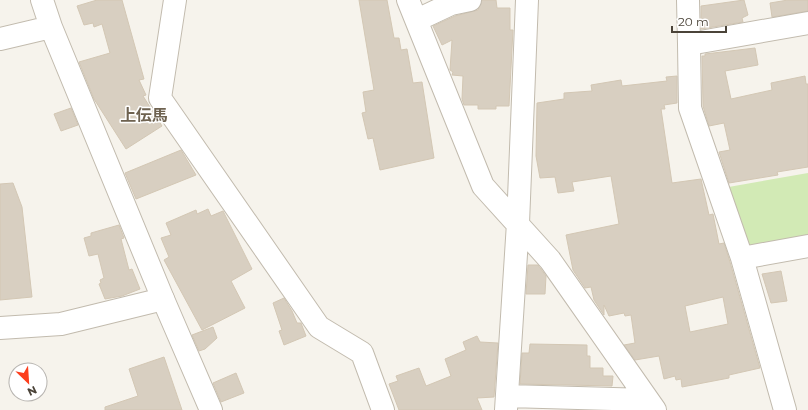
<svg xmlns="http://www.w3.org/2000/svg" width="808" height="410" font-family="Montserrat,'Noto Sans JP',sans-serif">
	<rect width="100%" height="100%" fill="#f6f3ec"/>
	<path fill="#d2eab5" d="M808 173V239L745 251 723 188Z"/>
	<path fill="#d8cfc1" stroke="#d3c7b4" fill-rule="evenodd" d="M97 0H122L144 79 139 80 146 95 143 96 162 126 126 149 94 99 79 62 110 53 102 24 94 27 93 23 84 25 77 6Z
		M359 0H387L394 38H399L401 50 407 49 413 83 422 82 434 158 380 170 373 138 368 139 362 113 366 112 363 92 374 90Z
		M482 0H496L497 8H510V30H513L509 106H496V109H478V105H464L462 99 463 76 452 75 453 72 450 70 452 40 442 45 433 26 455 16 478 10Z
		M744 0 748 15 742 18 743 22 701 29V6Z
		M788 0H808V11L772 17 770 3Z
		M755 48 758 65 725 71 731 99 772 90 771 83 805 76 806 84H808V167L777 172 778 175 729 183 719 152 730 150 724 123 709 126 703 106 702 56H705V54Z
		M677 76V103L664 105 665 109H661L672 183 701 179 709 215 713 214 719 244 724 243 730 262 760 368 729 375V378L682 387 681 379 676 380 675 376 664 379 659 356 635 360 624 345 635 343 631 315 625 316 624 313 609 316 604 305V315L594 300 591 287 585 288 573 270 566 235 619 224 611 176 572 182 574 191 558 193 555 177 540 178 536 156 537 103 564 99V93L592 91 591 85 621 80 622 86 667 81 666 77ZM723 297 728 324 690 332 685 306Z
		M71 108 78 125 61 131 54 114Z
		M181 150 196 175 136 199 125 173Z
		M13 183 22 207 32 297 0 300V184Z
		M208 209 211 216 223 211 252 269 231 281 245 308 202 330 164 260 169 257 161 238 171 235 166 223 196 210 197 214Z
		M119 225 124 238 121 239 129 270 132 269 140 289 122 296 105 299 99 284 101 283 100 280 104 278 98 254 89 256 84 238 91 236V233Z
		M528 265H538L546 276 545 294H526Z
		M781 271 787 301 771 303 762 274Z
		M284 298 292 311 297 323H301L306 336 284 345 279 331 282 330 273 303Z
		M213 327 217 338 205 349 199 351 192 335Z
		M477 336 480 342 498 343 494 397 477 398 482 410H399L389 384 398 381 396 376 419 368 426 386 451 376 445 359 466 350 463 342Z
		M530 344 587 345V356H590V368H603V376H613L612 386 520 384 522 353H529Z
		M164 357 182 410H105V407L138 396 129 369Z
		M236 373 244 393 221 402 213 383Z"/>
	<g fill="none" stroke-linecap="round" stroke-linejoin="round">
		<g stroke="#c2bbae" stroke-width="24">
			<path id="minor" d="M42 0 51 27 163 299 211 410
				M175 0 160 98 319 327 362 353 383 410
				M408 0 483 186 550 260 655 410
				M688 0 689 44
				M417 20 451 4 470 0
				M0 39 51 27
				M742 258 808 246
				M507 396 648 400
				M506 410 518 223 527 0
				M785 410 742 258 690 108 689 44 808 23"/>
		</g>
		<g stroke="#c2bbae" stroke-width="24">
			<path id="tertiary" d="M0 328 61 324 163 299"/>
		</g>
		<use href="#minor" stroke="#fff" stroke-width="22"/>
		<use href="#tertiary" stroke="#fff" stroke-width="22"/>
	</g>
	<g text-anchor="middle" dominant-baseline="central" stroke-width="3" stroke-linejoin="round" paint-order="stroke">
		<g font-size="16" font-weight="bold" fill="#6e6250" stroke="#fff">
			<text x="144" y="115">上伝馬</text>
		</g>
	</g>
	<g transform="translate(28 382) rotate(155)"><circle r="19" fill="#ffffff" stroke="#b7b4b0"/>
	<path d="M0-3L7 15L0 10L-7 15Z" fill="#fc3f1d"/>
	<text y="-6" font-size="11" font-weight="bold" text-anchor="middle" fill="#4b4439">N</text>
	</g>
	<path d="M672 26v6h54v-6" fill="none" stroke="#4b4439" stroke-width="2"/>
	<text x="678" y="26" font-size="12" fill="#4b4439" stroke="#ffffff" stroke-width="3" paint-order="stroke">20 m</text>
</svg>
